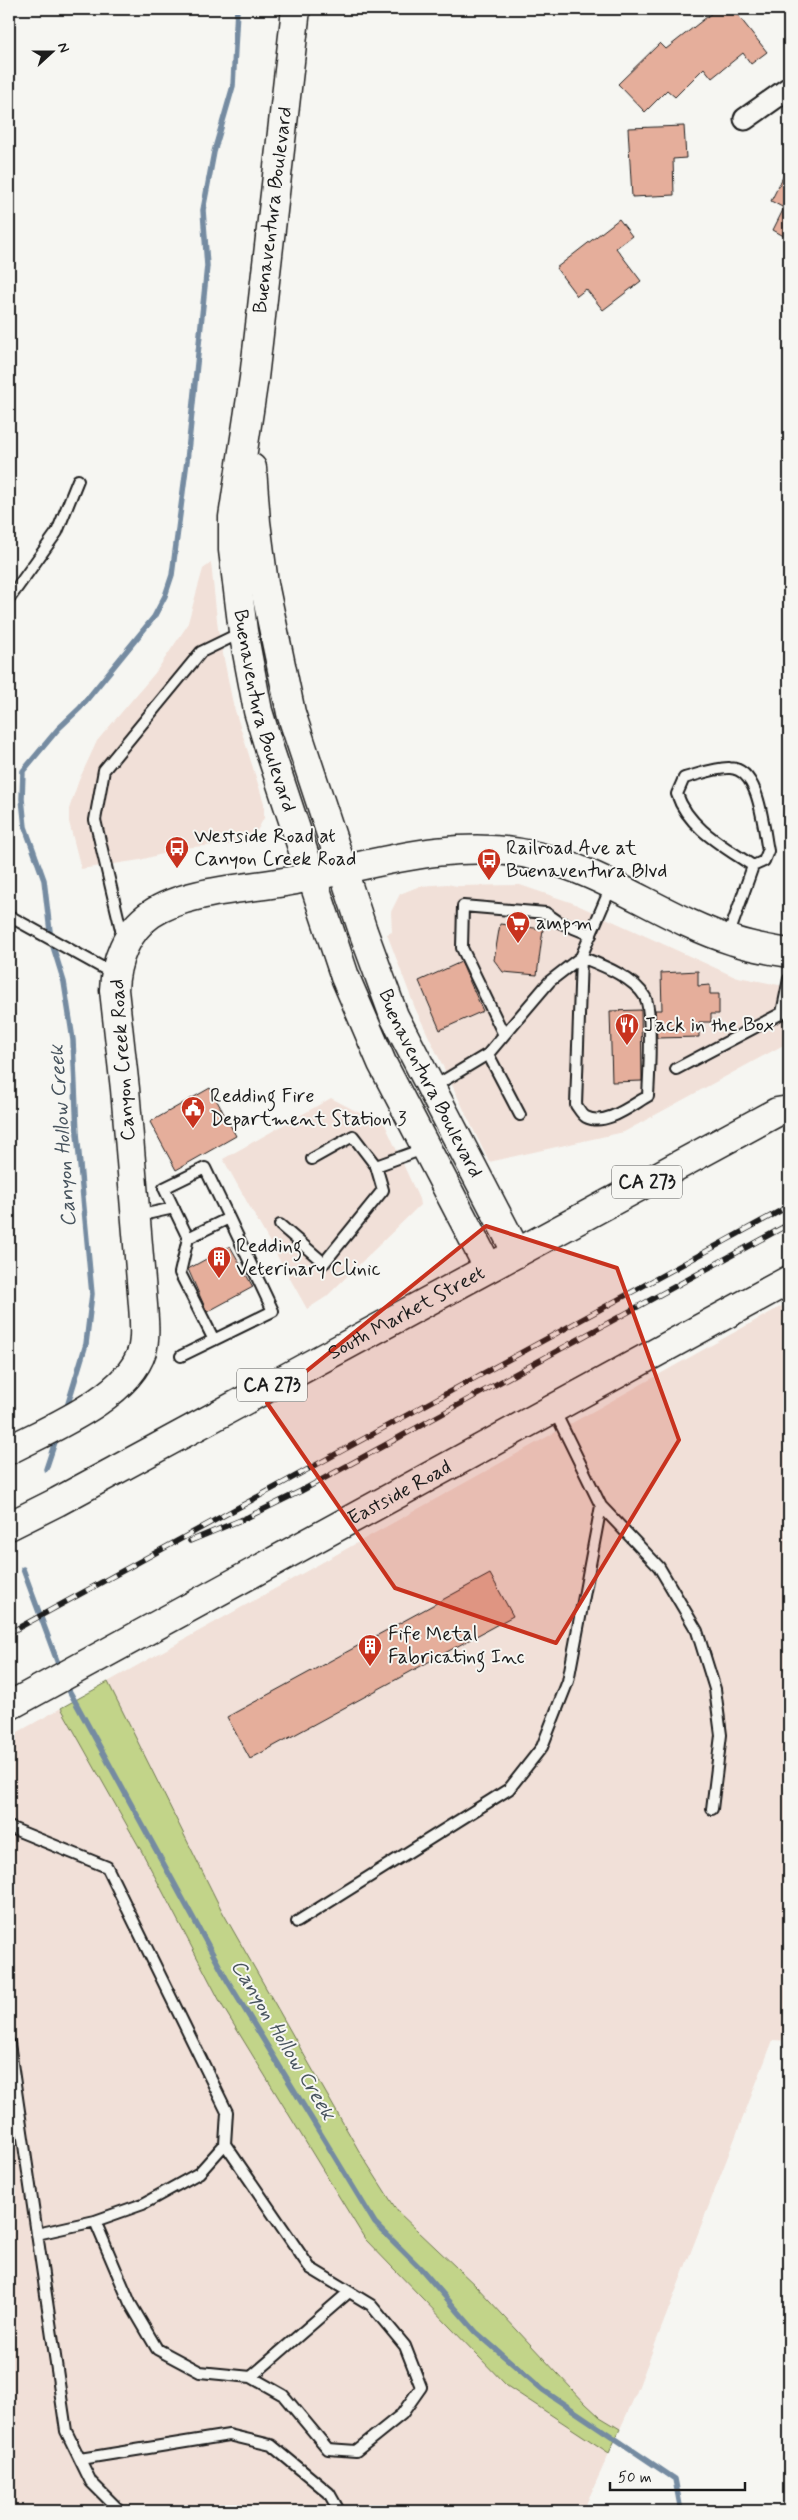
<svg xmlns="http://www.w3.org/2000/svg" width="798" height="2520" font-family="Mynerve,sans-serif">
	<rect width="100%" height="100%" fill="#f6f6f2"/>
	<filter id="ink" filterUnits="userSpaceOnUse"><feTurbulence type="fractalNoise" baseFrequency=".02" numOctaves="2"/><feDisplacementMap in="SourceGraphic" scale="10" xChannelSelector="R" yChannelSelector="G"/><feConvolveMatrix kernelMatrix="1 2 1 2 8 2 1 2 1" color-interpolation-filters="sRGB"/></filter>
	<g filter="url(#ink)">
		<path fill="#f1e0d8" d="M211 563 218 629 233 704 264 803V818L252 840 236 845H215L184 848 140 860 81 869 69 822V809L79 780 97 741 155 673 187 626 203 569Z
			M447 884 457 886 520 885 573 903 733 976 789 987V1042L624 1132 489 1162 415 1008 387 934 392 932 391 912 400 894 420 886Z
			M331 1098 373 1120 382 1118 419 1199 420 1205 326 1297 307 1309 223 1159Z
			M789 1302V2041L773 2040 635 2396 583 2511H9V1737Z"/>
		<path fill="#c2d489" stroke="#6f7852" d="M108 1682 222 1911 359 2151 398 2212 476 2286 585 2403 600 2417 620 2429 609 2453 507 2386 365 2239 223 2007 142 1852 61 1708Z"/>
		<g fill="none" stroke-linecap="round" stroke-linejoin="round">
			<path stroke="#748ba1" stroke-width="5.5" d="M66 1410 86 1344 92 1294 77 1133 73 1040 64 982 51 940 44 880 25 827 22 799 23 771 58 729 80 708 154 617 165 596 172 575 187 461 207 266 203 210 214 152 233 86 237 9
				M46 1469 57 1436
				M23 1569 60 1669
				M65 1683 227 1980 375 2223 423 2271 476 2332 543 2390 675 2479 681 2511"/>
		</g>
		<path fill="#e5ae9b" stroke="#1c1c1c" d="M717 9H733L767 52 751 64 743 53 712 78 704 68 675 97 667 90 645 112 618 84 660 43 666 49Z
			M684 126 686 158 673 159 674 195 632 197 628 128Z
			M789 165V239L773 230 784 208 771 201Z
			M619 219 632 236 616 248 641 281 603 310 586 289 577 296 556 268Z
			M500 924 543 929 537 975 503 972 494 960Z
			M461 962 483 1011 440 1030 419 981Z
			M698 971V986L710 985V994H719V1014H711V1022H699V1037L657 1038 655 1010H662L661 973Z
			M641 1010 642 1081 612 1082 610 1011Z
			M210 1088 236 1136 176 1170 150 1122Z
			M230 1246 253 1287 207 1312 188 1269Z
			M490 1574 513 1616 250 1759 227 1717Z"/>
		<g fill="none" stroke-linecap="round" stroke-linejoin="round">
			<g stroke="#1c1c1c" stroke-width="14">
				<path id="lane" d="M9 599 57 532 78 480
					M9 916 114 974
					M591 935 559 922 546 913 463 906 462 948 504 1035 550 981 581 957C601 965 634 977 645 997 653 1011 649 1078 648 1096 632 1105 605 1127 586 1117 582 1115 579 1109 576 1105L581 957 611 887
					M728 937 753 866 764 861 768 851C763 827 760 769 730 768 716 767 697 775 684 778L677 794C688 828 725 847 753 866
					M123 938 95 820 104 770 201 652 242 632
					M488 1054 520 1115
					M676 1069 782 1013 789 979
					M433 1087 488 1054 504 1035
					M312 1159 353 1136 376 1166
					M205 1168 229 1218 188 1238 164 1188Z
					M137 1216 174 1208
					M280 1225 324 1263 383 1190 376 1166 426 1148
					M188 1238 180 1273 214 1340
					M181 1356 273 1311 229 1218
					M554 1410 601 1506 659 1567 697 1631 715 1689 721 1735 712 1809
					M9 1827 107 1867 227 2112 225 2144 199 2173 143 2204 95 2221 37 2234
					M297 1922 509 1789 542 1747 568 1681 601 1506
					M9 2043 66 2431 91 2482 120 2511
					M95 2221 130 2303 157 2349 200 2372 251 2377 283 2395 328 2449 356 2451 402 2414 421 2387 405 2346 371 2305 310 2268 225 2144
					M251 2377 349 2292
					M80 2459 229 2435 271 2445 329 2493 339 2511"/>
			</g>
			<g stroke="#1c1c1c" stroke-width="25">
				<path id="street" d="M745 119 789 88"/>
			</g>
			<g stroke="#1c1c1c" stroke-width="31">
				<g id="secondary">
					<path id="s1" d="M296 9 254 378 233 517V550L243 631 258 711 270 751 345 977 382 1063 488 1267"/>
					<path id="s2" d="M252 468 256 522 264 584 291 713 363 931 394 1016 517 1253"/>
					<path d="M9 1450C49 1429 128 1397 142 1351 146 1336 144 1320 143 1305L125 1089 114 990C115 962 126 931 151 914 186 890 247 889 290 881 369 866 454 836 536 856 606 872 666 920 734 941 752 947 771 950 789 953"/>
					<path id="s3" d="M9 1706 789 1280"/>
				</g>
			</g>
			<g stroke="#1c1c1c" stroke-width="31">
				<g id="primary">
					<path id="s4" d="M9 1526 57 1502 777 1112 789 1110"/>
				</g>
			</g>
			<use href="#lane" stroke="#f6f6f2" stroke-width="10"/>
			<use href="#street" stroke="#f6f6f2" stroke-width="21"/>
			<use href="#secondary" stroke="#f6f6f2" stroke-width="28"/>
			<use href="#primary" stroke="#f6f6f2" stroke-width="28"/>
			<g stroke="#1c1c1c" stroke-width="5.5">
				<path id="rail" d="M190 1541 248 1517 301 1491 789 1224
					M9 1633 789 1206"/>
			</g>
			<use href="#rail" stroke="#f6f6f2" stroke-width="4" stroke-dasharray="11" stroke-linecap="butt"/>
		</g>
	</g>
	<path fill="#c8321e" fill-opacity="0.2" stroke="#c8321e" stroke-width="4" stroke-linejoin="round" d="M486 1226 617 1268 679 1440 556 1643 395 1588 267 1403Z"/>
	<defs>
		<g id="bus-pin" transform="scale(1.25)"><path d="M0 17L-7.5 6A9.5 9.5 0 1 1 7.5 6Z" fill="#c8321e" stroke="#f6f6f2"/><path d="M-5-6H5V4H4V6H2V4H-2V6H-4V4H-5ZM-3.5-4V0h7V-4ZM-3.5 1.2v1.5H-2V1.2ZM2 1.2v1.5H3.5V1.2Z" fill="#fff"/></g>
		<g id="supermarket-pin" transform="scale(1.25)"><path d="M0 17L-7.5 6A9.5 9.5 0 1 1 7.5 6Z" fill="#c8321e" stroke="#f6f6f2"/><path d="M-6-5.5h2.5l.6 2H6L4.5 2H-2.5L-4.4-4H-6ZM-1.5 3.2a1.3 1.3 0 1 0 .1 0ZM3 3.2a1.3 1.3 0 1 0 .1 0Z" fill="#fff"/></g>
		<g id="restaurant-pin" transform="scale(1.25)"><path d="M0 17L-7.5 6A9.5 9.5 0 1 1 7.5 6Z" fill="#c8321e" stroke="#f6f6f2"/><path d="M-5-6h1v4h1v-4h1v4h1v-4h1v5L-1.5 .5V6h-2V.5L-5-1ZM5-6V6H3V1.5H1.5Q1.5-4 5-6Z" fill="#fff"/></g>
		<g id="civic-pin" transform="scale(1.25)"><path d="M0 17L-7.5 6A9.5 9.5 0 1 1 7.5 6Z" fill="#c8321e" stroke="#f6f6f2"/><path d="M-.6-6.5H3V-4.5H.6V-3L4-1V1h2V6H-6V1h2V-1L-.6-3ZM-1.2 2.5V6h2.4V2.5Z" fill="#fff"/></g>
		<g id="building-pin" transform="scale(1.25)"><path d="M0 17L-7.5 6A9.5 9.5 0 1 1 7.5 6Z" fill="#c8321e" stroke="#f6f6f2"/><path d="M-4-6H4V6H1V3H-1V6H-4ZM-2.5-4.3h1.7v1.8h-1.7ZM.8-4.3h1.7v1.8H.8ZM-2.5-1h1.7V.8h-1.7ZM.8-1h1.7V.8H.8Z" fill="#fff"/></g>
	</defs>
	<g fill-rule="evenodd">
		<use href="#bus-pin" x="177" y="848"/>
		<use href="#bus-pin" x="489" y="860"/>
		<use href="#supermarket-pin" x="518" y="923"/>
		<use href="#restaurant-pin" x="627" y="1025"/>
		<use href="#civic-pin" x="193" y="1108"/>
		<use href="#building-pin" x="219" y="1258"/>
		<use href="#building-pin" x="370" y="1646"/>
	</g>
	<g text-anchor="middle" dominant-baseline="central" stroke-width="4" stroke-linejoin="round" paint-order="stroke">
		<g fill="#f6f6f2" stroke="#5d5d5c" stroke-width="1">
			<rect x="612" y="1165.5" width="70" height="33" rx="4"/>
			<rect x="237" y="1368.5" width="70" height="33" rx="4"/>
		</g>
		<g font-size="19" font-weight="bold" fill="#1c1c1c">
			<text x="647" y="1182">CA 273</text>
			<text x="272" y="1385">CA 273</text>
		</g>
		<g font-size="20" fill="#1c1c1c" stroke="#f6f6f2">
			<text transform="translate(273 210) rotate(-83)">Buenaventura Boulevard</text>
			<text stroke="none"><textPath href="#s1" startOffset="709">Buenaventura Boulevard</textPath></text>
			<text transform="translate(123 1060) rotate(-94)">Canyon Creek Road</text>
			<text stroke="none"><textPath href="#s2" startOffset="645">Buenaventura Boulevard</textPath></text>
			<text stroke="none"><textPath href="#s4" startOffset="451">South Market Street</textPath></text>
			<text stroke="none"><textPath href="#s3" startOffset="445">Eastside Road</textPath></text>
		</g>
		<g font-size="20" fill="#1c1c1c" stroke="#f6f6f2" text-anchor="start">
			<text x="194" y="836">Westside Road at<tspan x="194" dy="23">Canyon Creek Road</tspan></text>
			<text x="506" y="848">Railroad Ave at<tspan x="506" dy="23">Buenaventura Blvd</tspan></text>
			<text x="536" y="923">ampm</text>
			<text x="644" y="1025">Jack in the Box</text>
			<text x="210" y="1096">Redding Fire<tspan x="210" dy="23">Department Station 3</tspan></text>
			<text x="236" y="1246">Redding<tspan x="236" dy="23">Veterinary Clinic</tspan></text>
			<text x="388" y="1634">Fife Metal<tspan x="388" dy="23">Fabricating Inc</tspan></text>
		</g>
		<g font-size="21" font-style="italic" fill="#48545e" stroke="#f6f6f2">
			<text transform="translate(63 1136) rotate(-94)">Canyon Hollow Creek</text>
			<text transform="translate(283 2040) rotate(59)">Canyon Hollow Creek</text>
		</g>
	</g>
	<rect width="798" height="2520" fill="none" stroke="#f6f6f2" stroke-width="30"/>
	<rect x="15" y="15" width="768" height="2490" fill="none" stroke="#1c1c1c" stroke-width="2" filter="url(#ink)"/>
	<g transform="translate(52 52) rotate(69)" stroke="#f6f6f2" stroke-width="4" paint-order="stroke">
	<path d="M0-4L9 19L0 12L-9 19Z" fill="#1c1c1c"/>
	<text y="-8" font-size="14" font-weight="bold" text-anchor="middle" fill="#1c1c1c">N</text>
	</g>
	<path d="M610 2482v8h135v-8" fill="none" stroke="#1c1c1c" stroke-width="2.5"/>
	<text x="618" y="2482" font-size="15" fill="#1c1c1c" stroke="#f6f6f2" stroke-width="4" paint-order="stroke">50 m</text>
</svg>
